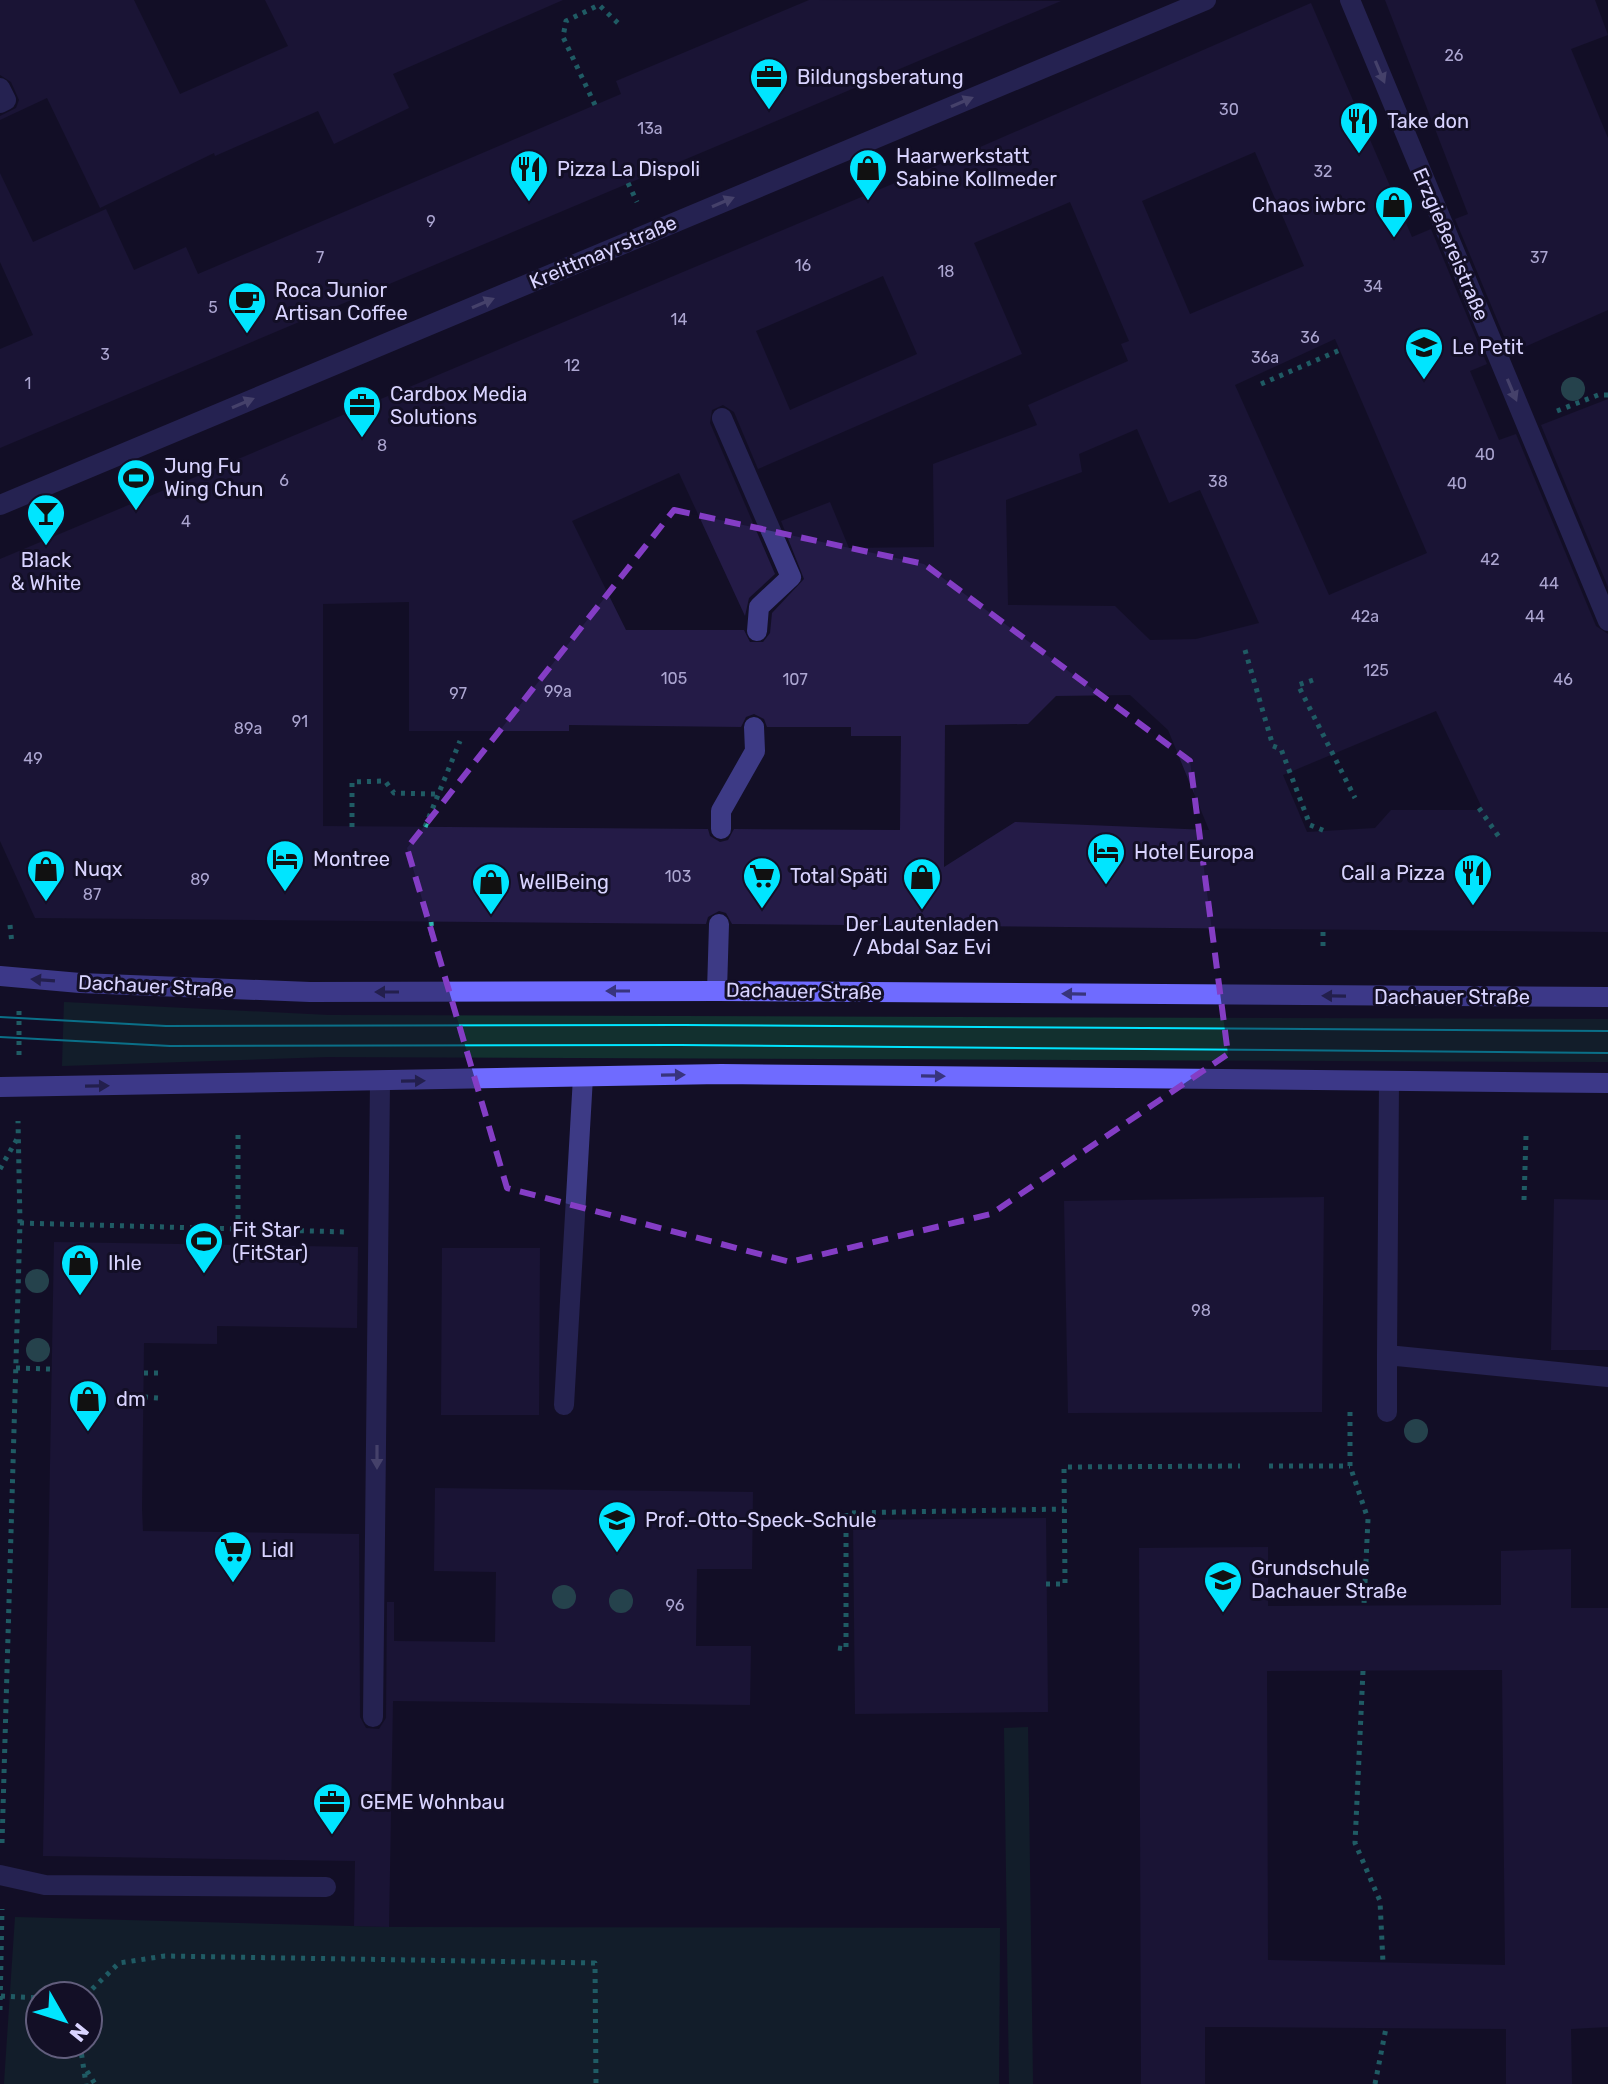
<svg xmlns="http://www.w3.org/2000/svg" width="1608" height="2084" font-family="Rubik,sans-serif">
	<rect width="100%" height="100%" fill="#130f26"/>
	<path fill="#12302f" fill-rule="evenodd" d="M64 1002 328 1015 1608 1019V1062L327 1057 62 1066Z
		M1028 1727 1033 2084H1009L1004 1728Z
		M15 1917 389 1927 1000 1928 999 2084H4ZM40 1996H88V2044H40Z"/>
	<path fill="#241b47" fill-rule="evenodd" d="M0 0H134L180 94 288 46 265 0H563L393 74 409 108 334 144 318 111 215 156 214 153 100 208 47 98 0 120V116L16 108 19 100 11 82 0 75Z
		M809 0 1061 1 0 448V349L33 335 0 262V173L33 242 106 209 134 270 186 247 198 274 621 94 616 81Z
		M1385 0H1595L1608 35 1571 49 1608 138V310L1511 353 1455 219 1468 214Z
		M1311 3 1412 237 1431 229 1487 364 1470 371 1499 440 1516 434 1596 626 1608 634V932L732 924 726 913 719 911 708 917 706 924 35 918 0 841V559L971 151ZM1255 152 1304 266 1190 314 1142 201ZM1070 202 1129 341 1121 344 1128 361 1028 405 1037 425 933 464 934 547 849 548 830 502 781 521 804 579 772 613 770 633 763 642H750L744 630H626L572 521 679 473 745 616 749 598 775 574 710 423 712 410 723 405 734 412 758 469 1022 354 974 243ZM883 276 917 354 790 410 756 331ZM1335 339 1427 553 1329 595 1235 385ZM1137 429 1169 503 1200 490 1259 623 1196 639 1150 640 1115 606 1008 605 1006 500 1082 472 1079 454ZM409 602V731H569V725L741 727 746 717 754 714 764 719 767 727H851V736H901L900 830 734 829 728 840 720 842 710 836 708 829 323 826V604ZM1130 695 1168 730 1209 830 1015 822 944 867 945 725 1028 724 1056 696ZM1436 711 1483 810H1391L1375 828 1307 832 1283 775Z
		M1608 399V587L1541 425Z
		M1324 1197 1322 1412 1068 1413 1064 1201Z
		M1554 1199 1608 1200V1350H1551Z
		M54 1242 358 1247 357 1328 217 1326V1344L144 1343 142 1509 143 1531 359 1534 360 1717 366 1728 379 1729 386 1718 387 1602H394V1641L495 1642 496 1572 434 1571 435 1488 753 1492 752 1569H697L696 1646H751L750 1705 393 1701 389 1927 354 1926 355 1861 43 1856Z
		M442 1248H540L539 1415H441Z
		M1046 1518 1048 1712 855 1714 853 1520Z
		M1268 1547V1606L1501 1605V1551L1571 1549V1608H1608V2027L1571 2029 1572 2084H1506V2029L1240 2027H1205V2084H1141L1139 1548ZM1502 1670 1505 1965 1268 1960 1267 1671Z"/>
	<g fill="none" stroke-linecap="round" stroke-linejoin="round">
		<path stroke="#2fb8b0" stroke-width="5" stroke-dasharray="4 6" stroke-linecap="butt" d="M595 105 563 37 566 21 599 5 619 24
			M628 183 637 202
			M1261 384 1340 350
			M1557 411 1598 395H1608
			M1245 650 1273 746 1281 749 1310 825 1325 831
			M1313 680 1298 685 1355 798
			M1479 808 1499 837
			M352 827V782L385 781 394 793 436 794
			M425 827 460 741
			M431 922 432 935
			M10 925 12 944
			M1323 946V931
			M19 1055V1009
			M0 1169 17 1139
			M1524 1200 1526 1136
			M20 1223 347 1232
			M238 1229V1134
			M16 1368 50 1369
			M144 1373H159
			M144 1397 158 1398
			M1350 1412V1466L1368 1519 1364 1604
			M1269 1466H1350
			M1046 1584H1065L1064 1467 1240 1466
			M838 1648 846 1649V1513L1064 1509
			M1363 1671 1355 1843 1380 1901 1383 1963
			M2 1843 20 1223 18 1121
			M1 1996 40 1998
			M85 1996 119 1963 165 1956 595 1963 596 2084
			M0 2010 2 1909
			M80 2044 86 2084
			M87 2071 95 2084
			M1375 2084 1386 2028"/>
		<path stroke="#3d3a85" stroke-width="20" d="M0 88 6 100 0 103
			M722 418 791 577 759 607 757 631
			M721 829V811L755 751 754 727
			M717 991 719 924
			M1389 1081 1387 1355 1608 1377
			M564 1405 583 1077
			M1387 1412V1355
			M373 1717 380 1082
			M0 1875 45 1885 326 1887"/>
		<path stroke="#3d3a85" stroke-width="20" d="M1350 0 1608 621
			M0 505 1206 0"/>
		<path stroke="#6f6bff" stroke-width="20" d="M0 976 80 983 310 992 717 991 1608 997
			M0 1087 721 1074 1608 1083"/>
		<path stroke="#00e5ff" stroke-width="2" d="M0 1017 166 1026 683 1025 1608 1031
			M0 1037 170 1046 680 1045 1608 1053"/>
	</g>
	<g fill="#3d827b">
		<circle cx="1573" cy="389" r="12"/>
		<circle cx="37" cy="1281" r="12"/>
		<circle cx="38" cy="1350" r="12"/>
		<circle cx="1416" cy="1431" r="12"/>
		<circle cx="564" cy="1597" r="12"/>
		<circle cx="621" cy="1601" r="12"/>
	</g>
	<defs><path id="oneway-solid" d="M-6-.8H1V-3.2L6.5 0L1 3.2V.8H-6Z" transform="scale(2)"/></defs>
	<g fill="#837fbc">
		<use href="#oneway-solid" transform="translate(1380 72) rotate(67)"/>
		<use href="#oneway-solid" transform="translate(962 102) rotate(-23)"/>
		<use href="#oneway-solid" transform="translate(723 202) rotate(-23)"/>
		<use href="#oneway-solid" transform="translate(483 303) rotate(-23)"/>
		<use href="#oneway-solid" transform="translate(1512 390) rotate(67)"/>
		<use href="#oneway-solid" transform="translate(243 403) rotate(-23)"/>
		<use href="#oneway-solid" transform="translate(377 1457) rotate(90)"/>
	</g>
	<g fill="#38347d">
		<use href="#oneway-solid" transform="translate(43 980) rotate(-176)"/>
		<use href="#oneway-solid" transform="translate(618 991) rotate(180)"/>
		<use href="#oneway-solid" transform="translate(387 992) rotate(180)"/>
		<use href="#oneway-solid" transform="translate(1074 994) rotate(-179)"/>
		<use href="#oneway-solid" transform="translate(1334 996) rotate(-179)"/>
		<use href="#oneway-solid" transform="translate(673 1075) rotate(-1)"/>
		<use href="#oneway-solid" transform="translate(933 1076) rotate(1)"/>
		<use href="#oneway-solid" transform="translate(413 1081) rotate(-1)"/>
		<use href="#oneway-solid" transform="translate(97 1086) rotate(-1)"/>
	</g>
	<path d="M0 0H1608V2084H0ZM674 510 924 564 1190 761 1228 1054 991 1214 790 1262 507 1188 407 848Z" fill="#130f26" fill-opacity=".55" fill-rule="evenodd"/>
	<path fill="none" stroke="#843dc5" stroke-width="6" stroke-dasharray="16 10" stroke-linejoin="round" d="M674 510 924 564 1190 761 1228 1054 991 1214 790 1262 507 1188 407 848Z"/>
	<defs>
		<g id="office-pin" transform="scale(2)"><path d="M0 17L-7.5 6A9.5 9.5 0 1 1 7.5 6Z" fill="#00e5ff" stroke="#130f26"/><path d="M-6-3h4V-5.5h4V-3h4V5H-6ZM-1-4.5V-3h2v-1.5ZM-6 0V1H6V0Z" fill="#111"/></g>
		<g id="restaurant-pin" transform="scale(2)"><path d="M0 17L-7.5 6A9.5 9.5 0 1 1 7.5 6Z" fill="#00e5ff" stroke="#130f26"/><path d="M-5-6h1v4h1v-4h1v4h1v-4h1v5L-1.5 .5V6h-2V.5L-5-1ZM5-6V6H3V1.5H1.5Q1.5-4 5-6Z" fill="#111"/></g>
		<g id="shop-pin" transform="scale(2)"><path d="M0 17L-7.5 6A9.5 9.5 0 1 1 7.5 6Z" fill="#00e5ff" stroke="#130f26"/><path d="M-5-2.5h2.3a2.7 3.5 0 0 1 5.4 0H5L5.5 6h-11ZM-1.5-2.5h3a1.5 2.3 0 0 0-3 0Z" fill="#111"/></g>
		<g id="cafe-pin" transform="scale(2)"><path d="M0 17L-7.5 6A9.5 9.5 0 1 1 7.5 6Z" fill="#00e5ff" stroke="#130f26"/><path d="M-5.5-4.5H6V0H3Q3 3.5 0 3.5H-2.5Q-5.5 3.5-5.5 0ZM3-3.2v2h1.7v-2ZM-6 4.5H4V6H-6Z" fill="#111"/></g>
		<g id="school-pin" transform="scale(2)"><path d="M0 17L-7.5 6A9.5 9.5 0 1 1 7.5 6Z" fill="#00e5ff" stroke="#130f26"/><path d="M0-5L7-2L0 1L-7-2ZM-4 1L0 2.5L4 1V4Q0 6-4 4Z" fill="#111"/></g>
		<g id="stadium-pin" transform="scale(2)"><path d="M0 17L-7.5 6A9.5 9.5 0 1 1 7.5 6Z" fill="#00e5ff" stroke="#130f26"/><path d="M0-5a6.5 5 0 1 0 0 10a6.5 5 0 1 0 0-10ZM-3.5-1.8h7v3.6h-7Z" fill="#111"/></g>
		<g id="bar-pin" transform="scale(2)"><path d="M0 17L-7.5 6A9.5 9.5 0 1 1 7.5 6Z" fill="#00e5ff" stroke="#130f26"/><path d="M-6-5H6L.8 .8V4.5H3.5V6h-7V4.5H-.8V.8Z" fill="#111"/></g>
		<g id="hotel-pin" transform="scale(2)"><path d="M0 17L-7.5 6A9.5 9.5 0 1 1 7.5 6Z" fill="#00e5ff" stroke="#130f26"/><path d="M-6-4.5h1.5V1H6V5H4.5V3h-9V5H-6ZM-4 0a1.8 1.8 0 1 1 3.6 0ZM.5 0V-2.5h3Q6-2.5 6 0Z" fill="#111"/></g>
		<g id="supermarket-pin" transform="scale(2)"><path d="M0 17L-7.5 6A9.5 9.5 0 1 1 7.5 6Z" fill="#00e5ff" stroke="#130f26"/><path d="M-6-5.5h2.5l.6 2H6L4.5 2H-2.5L-4.4-4H-6ZM-1.5 3.2a1.3 1.3 0 1 0 .1 0ZM3 3.2a1.3 1.3 0 1 0 .1 0Z" fill="#111"/></g>
	</defs>
	<g fill-rule="evenodd">
		<use href="#office-pin" x="769" y="77"/>
		<use href="#restaurant-pin" x="1359" y="121"/>
		<use href="#shop-pin" x="868" y="168"/>
		<use href="#restaurant-pin" x="529" y="169"/>
		<use href="#shop-pin" x="1394" y="205"/>
		<use href="#cafe-pin" x="247" y="301"/>
		<use href="#school-pin" x="1424" y="347"/>
		<use href="#office-pin" x="362" y="405"/>
		<use href="#stadium-pin" x="136" y="478"/>
		<use href="#bar-pin" x="46" y="513"/>
		<use href="#hotel-pin" x="1106" y="852"/>
		<use href="#hotel-pin" x="285" y="859"/>
		<use href="#shop-pin" x="46" y="869"/>
		<use href="#restaurant-pin" x="1473" y="873"/>
		<use href="#supermarket-pin" x="762" y="876"/>
		<use href="#shop-pin" x="922" y="877"/>
		<use href="#shop-pin" x="491" y="882"/>
		<use href="#stadium-pin" x="204" y="1241"/>
		<use href="#shop-pin" x="80" y="1263"/>
		<use href="#shop-pin" x="88" y="1399"/>
		<use href="#school-pin" x="617" y="1520"/>
		<use href="#supermarket-pin" x="233" y="1550"/>
		<use href="#school-pin" x="1223" y="1580"/>
		<use href="#office-pin" x="332" y="1802"/>
	</g>
	<g text-anchor="middle" dominant-baseline="central" stroke-width="6" stroke-linejoin="round" paint-order="stroke">
		<g font-size="16" fill="#aca6d1">
			<text x="1454" y="55">26</text>
			<text x="1229" y="109">30</text>
			<text x="650" y="128">13a</text>
			<text x="1323" y="171">32</text>
			<text x="431" y="221">9</text>
			<text x="320" y="257">7</text>
			<text x="1539" y="257">37</text>
			<text x="803" y="265">16</text>
			<text x="946" y="271">18</text>
			<text x="1373" y="286">34</text>
			<text x="213" y="307">5</text>
			<text x="679" y="319">14</text>
			<text x="1310" y="337">36</text>
			<text x="105" y="354">3</text>
			<text x="1265" y="357">36a</text>
			<text x="572" y="365">12</text>
			<text x="28" y="383">1</text>
			<text x="382" y="445">8</text>
			<text x="1485" y="454">40</text>
			<text x="284" y="480">6</text>
			<text x="1218" y="481">38</text>
			<text x="1457" y="483">40</text>
			<text x="186" y="521">4</text>
			<text x="1490" y="559">42</text>
			<text x="1549" y="583">44</text>
			<text x="1365" y="616">42a</text>
			<text x="1535" y="616">44</text>
			<text x="1376" y="670">125</text>
			<text x="674" y="678">105</text>
			<text x="795" y="679">107</text>
			<text x="1563" y="679">46</text>
			<text x="558" y="691">99a</text>
			<text x="458" y="693">97</text>
			<text x="300" y="721">91</text>
			<text x="248" y="728">89a</text>
			<text x="33" y="758">49</text>
			<text x="678" y="876">103</text>
			<text x="200" y="879">89</text>
			<text x="92" y="894">87</text>
			<text x="1201" y="1310">98</text>
			<text x="675" y="1605">96</text>
		</g>
		<g font-size="20" fill="#d9d4ff" stroke="#130f26" text-anchor="start">
			<text x="797" y="77">Bildungsberatung</text>
			<text x="1387" y="121">Take don</text>
			<text x="896" y="156">Haarwerkstatt<tspan x="896" dy="23">Sabine Kollmeder</tspan></text>
			<text x="557" y="169">Pizza La Dispoli</text>
			<text x="1366" y="205" text-anchor="end">Chaos iwbrc</text>
			<text x="275" y="290">Roca Junior<tspan x="275" dy="23">Artisan Coffee</tspan></text>
			<text x="1452" y="347">Le Petit</text>
			<text x="390" y="394">Cardbox Media<tspan x="390" dy="23">Solutions</tspan></text>
			<text x="164" y="466">Jung Fu<tspan x="164" dy="23">Wing Chun</tspan></text>
			<text x="46" y="560" text-anchor="middle">Black<tspan x="46" dy="23">&amp; White</tspan></text>
			<text x="1134" y="852">Hotel Europa</text>
			<text x="313" y="859">Montree</text>
			<text x="74" y="869">Nuqx</text>
			<text x="1445" y="873" text-anchor="end">Call a Pizza</text>
			<text x="790" y="876">Total Späti</text>
			<text x="519" y="882">WellBeing</text>
			<text x="922" y="924" text-anchor="middle">Der Lautenladen<tspan x="922" dy="23">/ Abdal Saz Evi</tspan></text>
			<text x="232" y="1230">Fit Star<tspan x="232" dy="23">(FitStar)</tspan></text>
			<text x="108" y="1263">Ihle</text>
			<text x="116" y="1399">dm</text>
			<text x="645" y="1520">Prof.-Otto-Speck-Schule</text>
			<text x="261" y="1550">Lidl</text>
			<text x="1251" y="1568">Grundschule<tspan x="1251" dy="23">Dachauer Straße</tspan></text>
			<text x="360" y="1802">GEME Wohnbau</text>
		</g>
		<g font-size="20" fill="#d9d4ff" stroke="#130f26">
			<text transform="translate(1451 244) rotate(67)">Erzgießereistraße</text>
			<text transform="translate(603 252) rotate(-23)">Kreittmayrstraße</text>
			<text transform="translate(156 986) rotate(3)">Dachauer Straße</text>
			<text transform="translate(804 991) rotate(1)">Dachauer Straße</text>
			<text x="1452" y="997">Dachauer Straße</text>
		</g>
	</g>
	<g transform="translate(64 2020) rotate(129)"><circle r="38" fill="#130f26" stroke="#625e7d" stroke-width="2"/>
	<path d="M0-6L14 30L0 20L-14 30Z" fill="#00e5ff"/>
	<text y="-12" font-size="22" font-weight="bold" text-anchor="middle" fill="#d9d4ff">N</text>
	</g>
</svg>
